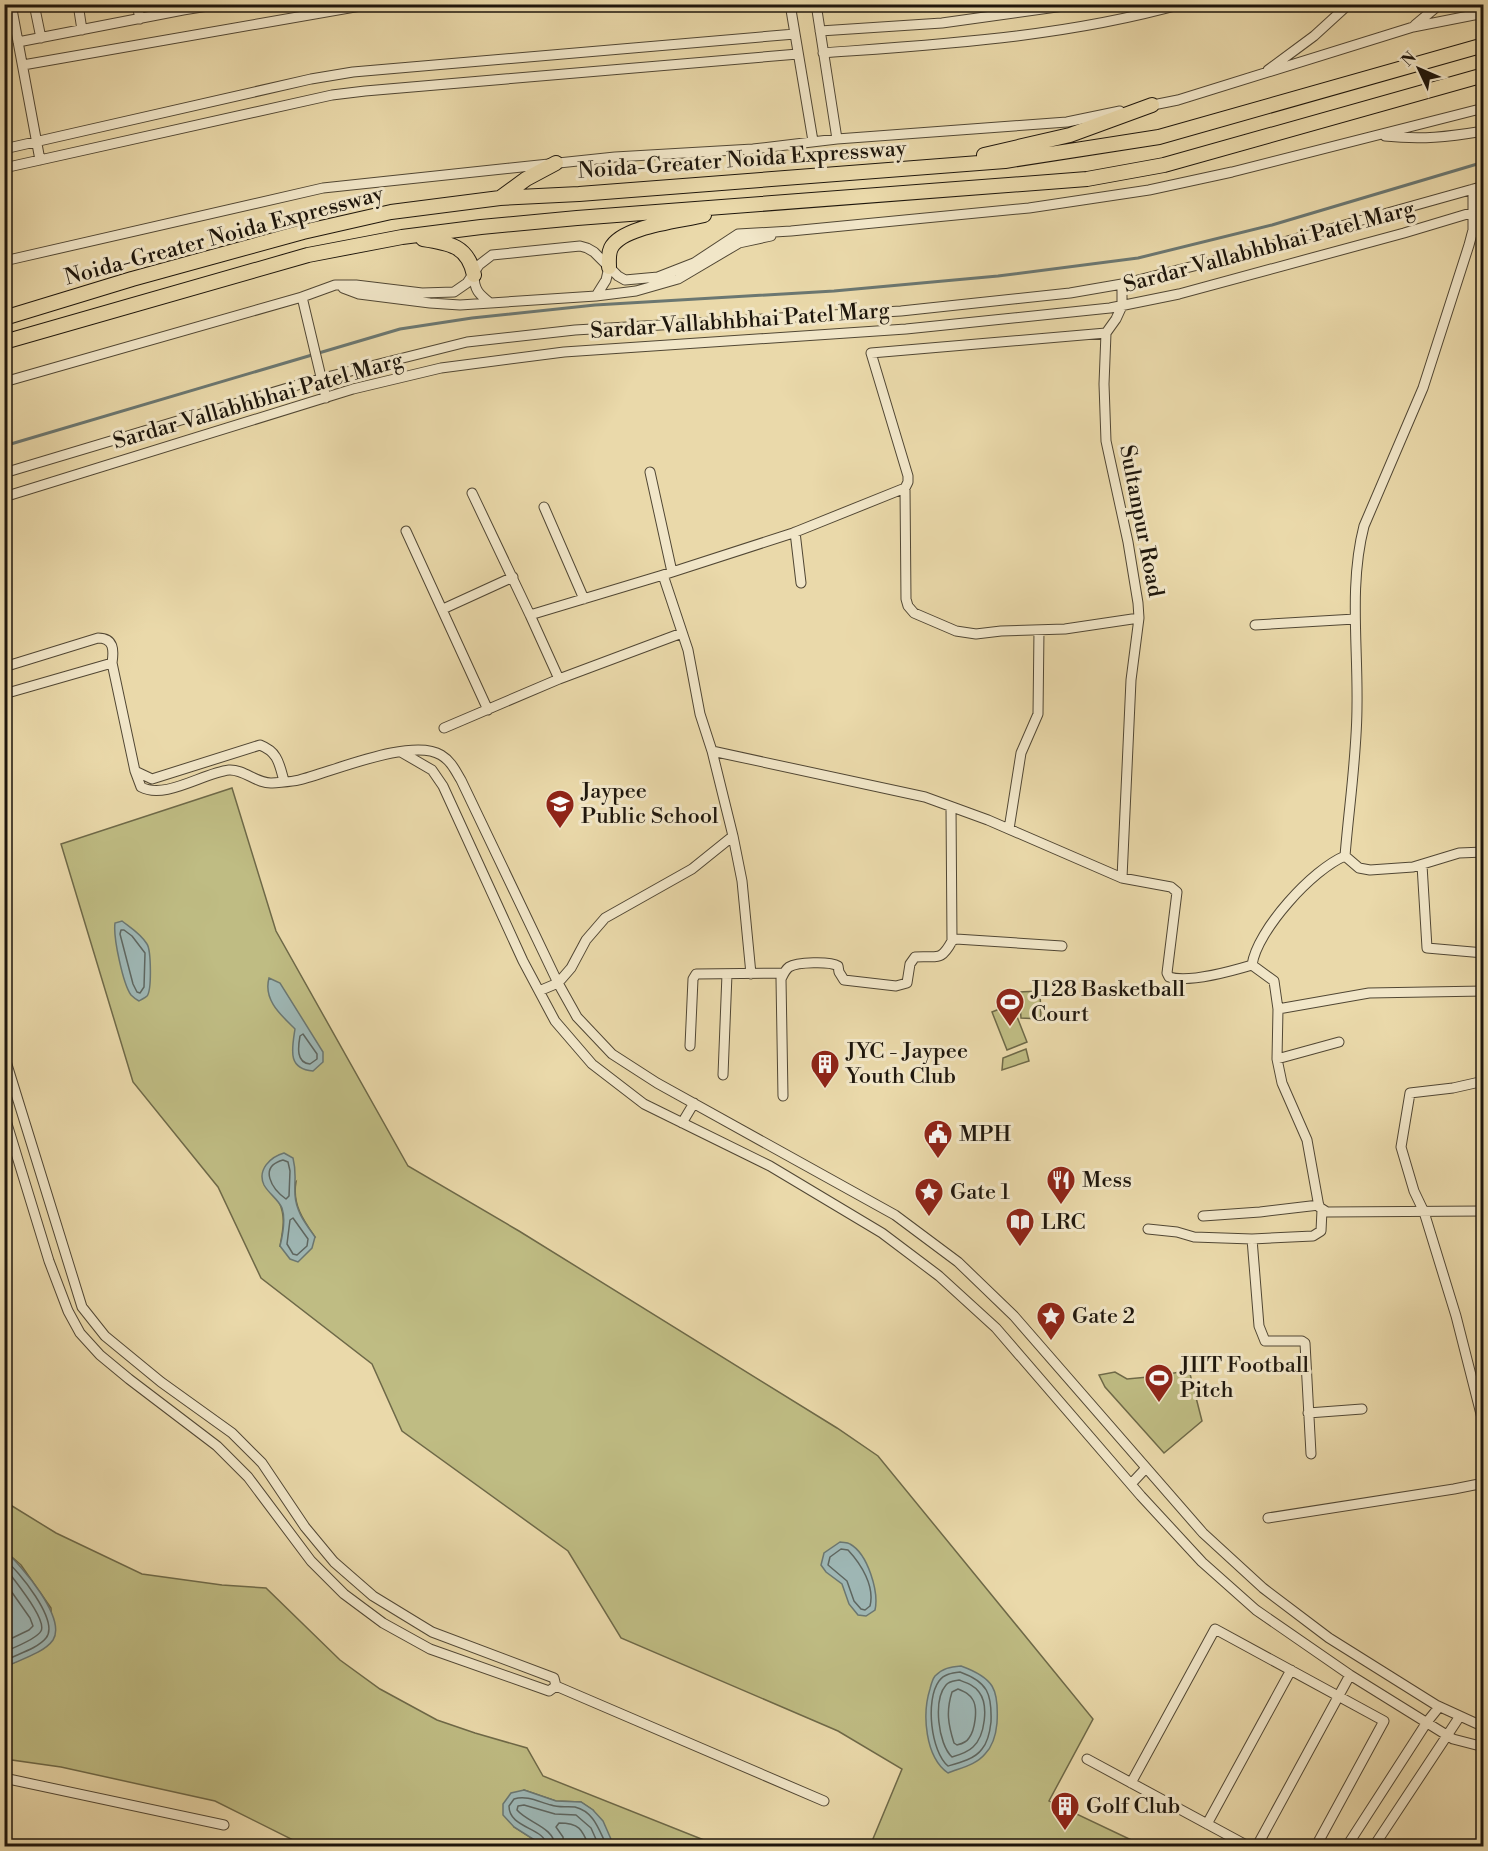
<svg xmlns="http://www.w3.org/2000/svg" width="1488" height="1851" font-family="'Libre Bodoni',serif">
	<rect width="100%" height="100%" fill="#ead9aa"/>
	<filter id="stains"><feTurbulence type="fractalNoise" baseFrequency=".00333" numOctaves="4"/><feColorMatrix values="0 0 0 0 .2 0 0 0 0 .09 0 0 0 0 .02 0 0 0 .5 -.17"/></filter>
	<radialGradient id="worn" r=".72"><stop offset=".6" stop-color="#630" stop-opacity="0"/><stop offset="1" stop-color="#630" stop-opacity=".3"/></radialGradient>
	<path fill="#bfbc83" stroke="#6e6948" stroke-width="1.5" fill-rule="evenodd" d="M232 788 276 931 408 1166 519 1231 837 1428 878 1456 1093 1719 1049 1801 1144 1846H870L902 1769 838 1731 621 1638 568 1551 402 1431 372 1364 261 1278 218 1187 133 1082 61 844ZM296 1182C292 1204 303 1220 315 1237L280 1246C283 1230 286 1217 279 1202Z
		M1040 991 1041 1019 1021 1018 1019 992Z
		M1012 1004 1027 1042 1007 1050 992 1012Z
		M1026 1049 1029 1061 1002 1070 1003 1058Z
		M1189 1370 1202 1421 1164 1453 1105 1387 1099 1375 1115 1372 1127 1379 1159 1376Z
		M4 1501 56 1533 142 1574 222 1585 266 1588 340 1660 380 1689 437 1720 475 1733 527 1748 543 1776 719 1846H614L593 1810 581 1802 556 1801 524 1790 514 1827 544 1846H305L215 1801 61 1767 5 1759V1667L42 1649 52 1640 51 1608 21 1565 5 1551Z"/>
	<path fill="#9eb7b5" stroke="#6b7771" stroke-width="1.5" d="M122 921C131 928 141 934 147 944 151 950 152 990 147 996 145 998 142 999 139 1001 137 1000 133 997 131 995 123 984 113 937 115 923Z
		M269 978 280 983 323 1052V1062L313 1071C287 1069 292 1049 295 1029 281 1015 263 1000 269 978Z
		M284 1153 293 1158C297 1174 294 1181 295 1195 296 1212 306 1224 315 1237L312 1248 298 1262 290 1259 280 1246C283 1234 286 1220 282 1208 278 1199 269 1194 264 1185 257 1170 270 1157 284 1153Z
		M840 1542C844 1543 847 1542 850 1544 868 1554 879 1592 875 1610L866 1616 858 1615 849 1604 842 1584 826 1572 821 1565 824 1553Z
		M5 1551C21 1565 67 1618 53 1640 44 1653 19 1660 5 1667Z
		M961 1666C994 1678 999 1689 997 1723 996 1734 993 1746 985 1754 976 1765 960 1768 948 1773 925 1757 922 1714 930 1689 931 1685 932 1680 935 1676 943 1668 950 1667 961 1666Z
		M524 1790 556 1801 581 1802 593 1810 603 1821 614 1846H544L514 1827 503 1815V1804L511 1793Z"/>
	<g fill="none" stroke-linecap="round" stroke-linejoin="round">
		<path stroke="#5e6660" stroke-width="1.5" d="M121 930H124L132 936 145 953 144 987 140 993 137 992 133 984 120 934Z
			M303 1034 317 1054V1059L310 1064C296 1063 298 1047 300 1036Z
			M283 1160 288 1162 290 1171 289 1196 286 1199C272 1189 258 1167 283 1160Z
			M293 1218 308 1239 307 1246 297 1255 293 1254 287 1244 290 1220Z
			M841 1549 848 1550C861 1564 875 1586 870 1606L865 1610 861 1609 854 1601 847 1581 828 1565 830 1557Z
			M4 1559C18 1570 60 1621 46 1638 37 1649 17 1654 4 1661
			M4 1569 10 1574C17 1584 47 1620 41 1631 37 1639 13 1648 4 1652
			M4 1581 30 1618 33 1626 29 1630 4 1642
			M960 1672C988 1682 992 1694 991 1722 990 1731 988 1742 982 1749 975 1759 959 1763 948 1766 931 1752 925 1700 939 1681 944 1674 952 1673 960 1672Z
			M959 1680C967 1683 974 1685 979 1692 989 1705 985 1736 973 1747 968 1752 959 1755 952 1757 938 1744 933 1700 946 1685 949 1681 954 1681 959 1680Z
			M958 1689C965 1692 970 1694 973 1700 978 1709 975 1730 969 1738 966 1743 961 1744 957 1745L954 1743C948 1724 946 1711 952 1692Z
			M547 1846C545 1827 509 1829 509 1806L514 1799C527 1795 539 1802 551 1805 559 1808 567 1806 575 1807 595 1812 599 1831 607 1846
			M555 1846C554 1827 528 1823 517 1810L518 1806 524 1805 555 1814 576 1815 591 1828 599 1846
			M564 1846 563 1837 556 1827 559 1823C579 1823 582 1829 589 1846"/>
		<path stroke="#6b7771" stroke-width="3" d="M4 446 400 329 472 318 595 305 834 291 998 276 1138 258 1272 225 1484 162"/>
		<g stroke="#514734" stroke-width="11">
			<path id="minor" d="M11 4 40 160
				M34 4 41 38
				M78 4 82 30
				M137 4 140 19
				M790 4 813 141
				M816 4 837 139
				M1415 25 1440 4
				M820 31 942 23 1078 4
				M18 42 183 10 220 4
				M823 53C944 44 1065 37 1182 4
				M23 65 372 4
				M1268 70 1314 36 1349 4
				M1148 106 1178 100 1413 27 1484 13
				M1385 136C1422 140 1447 137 1484 131
				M4 149 311 79 353 72 795 34
				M4 168 332 95 365 91 798 54
				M4 261 323 188 615 157 753 149 837 139 1067 122 1120 111
				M474 275C474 290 479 294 490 303
				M343 288 359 294 430 303 460 305 596 296 636 291 678 279 739 243 771 236
				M596 296 606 280 609 267
				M302 297 326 398
				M1106 333 871 353 908 476V482L905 488 793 533 663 575 688 650 700 714 712 751 925 797 988 820 1122 878 1171 887 1177 892 1167 973 1169 977C1189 983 1232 971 1252 965
				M4 382 302 297 335 285H356L422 293 454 292 467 283 479 265 492 255 580 246 587 248 594 252 618 276 625 280 658 277 694 263 738 234 791 231 1029 208 1149 190 1232 172 1484 108
				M650 472 672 572
				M4 473 311 381 467 342 575 330 901 311 1070 293 1122 284 1234 256 1484 186
				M905 488 906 599 908 606 914 613 956 631 976 634 1001 631 1065 629 1139 618
				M472 493 530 615
				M4 497 353 389 441 368 564 352 906 329 1110 308 1179 294 1404 233 1484 209
				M544 507 584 599
				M406 531 488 710
				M795 532 801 583
				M443 609 513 577
				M1255 625 1355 619
				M4 667 98 638C114 638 114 650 112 663L135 771 141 787C165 800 203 773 229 770 244 769 257 784 272 783 281 782 291 782 299 780 332 772 412 737 441 755 451 761 455 770 461 780L558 983 577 1017 612 1054 657 1083 895 1215 958 1262 1014 1316 1203 1533 1263 1588 1329 1638 1436 1705 1484 1727
				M559 679 530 615 663 575
				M4 694 112 663
				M444 728 559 679 682 633
				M401 752 432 770 443 786 523 961 555 1021 592 1064 644 1104 770 1166 882 1233 939 1276 996 1328 1141 1496 1202 1562 1256 1610 1350 1675 1453 1739 1484 1747
				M135 771 152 779 260 745C278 752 279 763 284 781
				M951 807 952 941
				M1009 829 1021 753 1038 714 1039 630
				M733 836 742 881 751 974
				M1345 856C1349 806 1357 755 1357 705 1358 645 1349 584 1364 526L1423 388 1469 245 1473 230V189
				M1345 856C1313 869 1257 930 1252 965L1274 981 1278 1009 1277 1059 1282 1083 1307 1140 1319 1207 1327 1212 1484 1211
				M1345 856 1359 868 1370 870 1413 867 1459 853 1484 852
				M1422 865 1427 948 1484 953
				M1122 878 1131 680 1139 618 1138 603 1128 542 1106 441 1104 384 1106 333 1116 319 1122 306V284
				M539 991 558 983 571 968 586 940 605 918 692 869 733 836 712 751
				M1278 1009 1369 993 1484 991
				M690 1046 693 979 696 974 784 973
				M4 1055 82 1307 105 1336 161 1382 232 1433 262 1463 305 1527 334 1562 373 1596 432 1632 554 1678 556 1686 549 1691 430 1649 383 1623 344 1594 311 1561 248 1477 217 1446 129 1379 100 1355 80 1333 68 1311 49 1261 4 1114
				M1277 1059 1339 1042
				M723 1075 727 974
				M1484 1081 1453 1088 1410 1093 1401 1147 1414 1191 1424 1212 1456 1316 1484 1426
				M783 1096 781 979C783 975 785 970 789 967 797 962 830 961 838 966L839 972 844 980 896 986 907 983 910 964 915 957C937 955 940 963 952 941L956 939 1062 946
				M682 1123 694 1103
				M1203 1216 1260 1212 1319 1205
				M1148 1229 1177 1232 1194 1237 1252 1239 1313 1236 1321 1231 1322 1210
				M1252 1239 1259 1326 1265 1341H1302L1305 1343 1311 1454
				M1308 1413 1362 1409
				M1131 1484 1146 1468
				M1268 1518 1454 1489 1484 1483
				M556 1686 824 1801
				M1087 1759 1248 1846
				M4 1778 224 1825
				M1131 1783 1215 1629 1384 1721 1316 1846
				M1207 1824 1291 1670
				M1257 1846 1350 1675
				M1347 1846 1427 1722 1439 1707
				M1374 1846 1460 1716"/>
		</g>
		<g stroke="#1e160c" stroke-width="16">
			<path id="highway" d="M984 155 1070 135 1152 105
				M500 198 526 179 556 163
				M423 239C450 243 468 246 474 275
				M609 267C609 262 608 254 611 248 622 226 681 221 704 215
				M4 318 132 279 303 232 391 212 500 198 579 194 1005 161 1159 137 1484 45
				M4 342 308 255 402 237 481 227 577 218 1087 179 1164 165 1484 75"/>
		</g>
		<use href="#minor" stroke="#f1e6c8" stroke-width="9"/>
		<use href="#highway" stroke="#ead9aa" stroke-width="14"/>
	</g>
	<defs>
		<g id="school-pin" transform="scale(1.5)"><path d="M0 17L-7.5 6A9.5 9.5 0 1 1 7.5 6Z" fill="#8f2418" stroke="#f1e6c8"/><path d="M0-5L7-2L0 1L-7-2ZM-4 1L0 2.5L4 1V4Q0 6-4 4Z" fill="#fff"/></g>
		<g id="stadium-pin" transform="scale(1.5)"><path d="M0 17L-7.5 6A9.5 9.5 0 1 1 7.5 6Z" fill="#8f2418" stroke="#f1e6c8"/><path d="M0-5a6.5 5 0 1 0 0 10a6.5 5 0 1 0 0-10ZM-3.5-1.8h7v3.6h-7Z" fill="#fff"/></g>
		<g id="building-pin" transform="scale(1.5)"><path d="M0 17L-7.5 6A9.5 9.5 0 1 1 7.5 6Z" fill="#8f2418" stroke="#f1e6c8"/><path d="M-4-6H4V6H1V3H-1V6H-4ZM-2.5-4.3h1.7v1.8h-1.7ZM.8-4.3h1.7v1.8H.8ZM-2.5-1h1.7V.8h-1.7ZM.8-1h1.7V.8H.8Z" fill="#fff"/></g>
		<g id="civic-pin" transform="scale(1.5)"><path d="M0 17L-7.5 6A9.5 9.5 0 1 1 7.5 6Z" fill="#8f2418" stroke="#f1e6c8"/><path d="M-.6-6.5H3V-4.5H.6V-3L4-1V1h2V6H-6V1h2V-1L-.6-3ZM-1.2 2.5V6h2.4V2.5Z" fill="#fff"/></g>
		<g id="restaurant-pin" transform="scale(1.5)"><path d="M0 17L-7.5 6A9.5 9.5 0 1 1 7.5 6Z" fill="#8f2418" stroke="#f1e6c8"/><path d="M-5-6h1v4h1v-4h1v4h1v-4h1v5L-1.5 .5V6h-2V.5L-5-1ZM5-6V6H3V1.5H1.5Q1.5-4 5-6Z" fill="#fff"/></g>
		<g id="sight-pin" transform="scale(1.5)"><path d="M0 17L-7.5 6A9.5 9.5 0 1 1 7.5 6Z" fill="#8f2418" stroke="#f1e6c8"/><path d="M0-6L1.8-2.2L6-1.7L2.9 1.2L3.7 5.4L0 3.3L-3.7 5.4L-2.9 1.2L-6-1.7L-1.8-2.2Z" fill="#fff"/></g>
		<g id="library-pin" transform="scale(1.5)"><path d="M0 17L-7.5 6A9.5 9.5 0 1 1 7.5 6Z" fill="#8f2418" stroke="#f1e6c8"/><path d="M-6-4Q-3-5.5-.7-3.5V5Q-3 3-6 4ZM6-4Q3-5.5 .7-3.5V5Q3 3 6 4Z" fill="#fff"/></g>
	</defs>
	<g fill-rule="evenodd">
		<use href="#school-pin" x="560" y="804"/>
		<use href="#stadium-pin" x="1010" y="1002"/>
		<use href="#building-pin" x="825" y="1064"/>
		<use href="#civic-pin" x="938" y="1134"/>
		<use href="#restaurant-pin" x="1061" y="1180"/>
		<use href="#sight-pin" x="929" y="1192"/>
		<use href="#library-pin" x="1020" y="1222"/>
		<use href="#sight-pin" x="1051" y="1316"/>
		<use href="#stadium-pin" x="1159" y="1378"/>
		<use href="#building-pin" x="1065" y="1806"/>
	</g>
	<g text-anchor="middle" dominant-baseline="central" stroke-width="6" stroke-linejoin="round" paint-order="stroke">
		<g font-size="22" fill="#1e160c" stroke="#f1e6c8">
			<text transform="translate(742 160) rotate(-4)">Noida-Greater Noida Expressway</text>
			<text transform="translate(224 236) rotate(-15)">Noida-Greater Noida Expressway</text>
			<text transform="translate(1269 247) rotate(-15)">Sardar Vallabhbhai Patel Marg</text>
			<text transform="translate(740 321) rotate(-4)">Sardar Vallabhbhai Patel Marg</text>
			<text transform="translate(258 401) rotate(-16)">Sardar Vallabhbhai Patel Marg</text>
			<text transform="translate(1141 521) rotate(79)">Sultanpur Road</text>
		</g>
		<g font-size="22" fill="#1e160c" stroke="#f1e6c8" text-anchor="start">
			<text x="581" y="791">Jaypee<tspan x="581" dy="25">Public School</tspan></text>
			<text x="1031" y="989">J128 Basketball<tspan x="1031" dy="25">Court</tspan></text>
			<text x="846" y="1051">JYC - Jaypee<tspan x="846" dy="25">Youth Club</tspan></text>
			<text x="959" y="1134">MPH</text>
			<text x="1082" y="1180">Mess</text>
			<text x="950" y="1192">Gate 1</text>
			<text x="1041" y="1222">LRC</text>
			<text x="1072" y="1316">Gate 2</text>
			<text x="1180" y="1365">JIIT Football<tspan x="1180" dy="25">Pitch</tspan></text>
			<text x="1086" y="1806">Golf Club</text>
		</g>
	</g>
	<rect width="1488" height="1851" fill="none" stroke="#ead9aa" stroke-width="24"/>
	<rect x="6" y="6" width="1476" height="1839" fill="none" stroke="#1e160c" stroke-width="3"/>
	<rect x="12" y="12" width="1464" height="1827" fill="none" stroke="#1e160c" stroke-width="1.5"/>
	<g transform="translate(1419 69) rotate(314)" stroke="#f1e6c8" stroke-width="4.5" paint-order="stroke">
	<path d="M0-4.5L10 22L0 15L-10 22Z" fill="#1e160c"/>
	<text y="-9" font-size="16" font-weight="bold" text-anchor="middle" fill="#1e160c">N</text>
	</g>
	<rect width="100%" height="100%" filter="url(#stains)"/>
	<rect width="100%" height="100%" fill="url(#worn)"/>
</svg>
